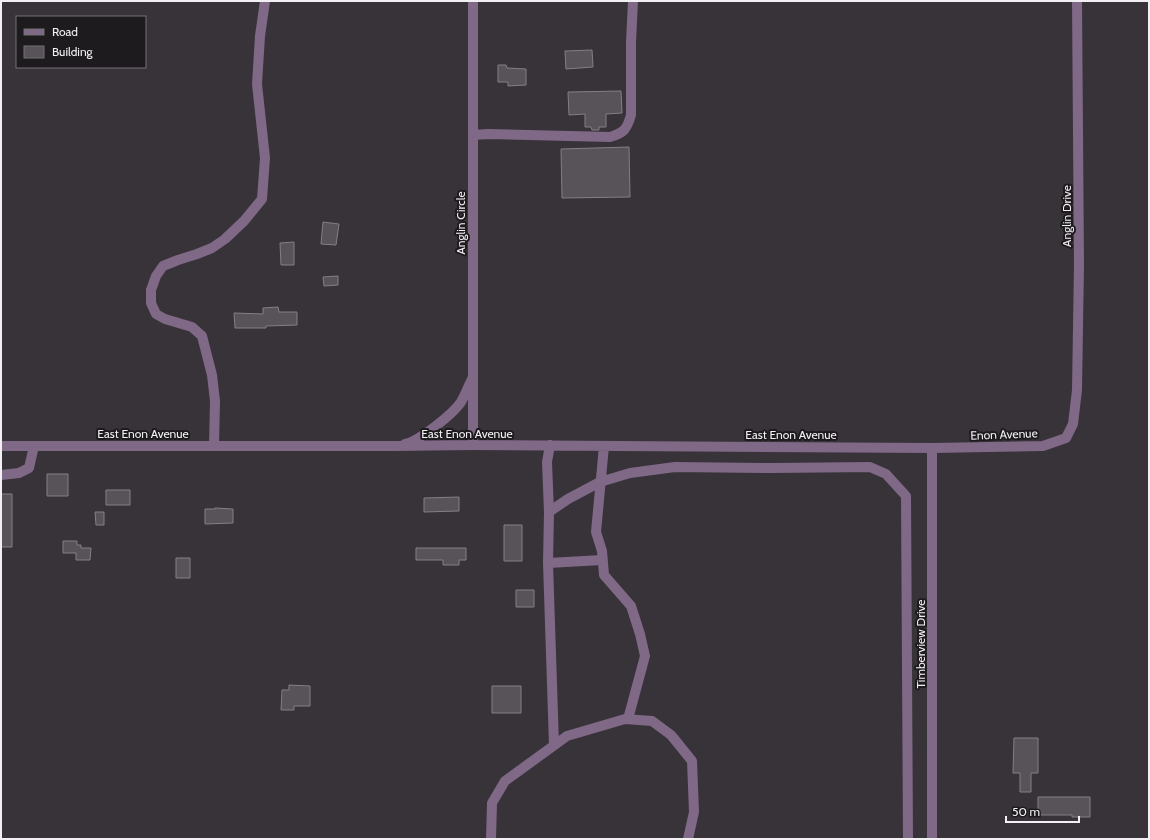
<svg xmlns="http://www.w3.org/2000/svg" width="1150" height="840" font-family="Cabin,sans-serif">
	<rect width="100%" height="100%" fill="#383339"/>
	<path fill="#585259" stroke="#847f86" d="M592 50 593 67 566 69 565 51Z
		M498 65H506L507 68 526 69V85L508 86V82H498Z
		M621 91 622 113 606 114V127H599V130H592L591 127H585V114L569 115 568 92Z
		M629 147 630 197 562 198 561 149Z
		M323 222 339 224 336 245 321 244Z
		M294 242V265H281L280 243Z
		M338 276V285L324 286 323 277Z
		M278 307 279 312H297V325L266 326V328H235L234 313 263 314V308Z
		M47 474H68V496H47Z
		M106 490H130V505H106Z
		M1 494H12V547H1Z
		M459 497V511L424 512V498Z
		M215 508 233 509V523L205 524V509H215Z
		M95 512H104V525H96Z
		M504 525H522V561H504Z
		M63 541H77V545H81V548H91L90 560H76V553H63Z
		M416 548H466V560H459V565H443V560H416Z
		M176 558H190V578H176Z
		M516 590H534V607H516Z
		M289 685 310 686V706H294V710H281L282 690H289Z
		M492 686H521V713H492Z
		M1014 738H1038V773H1031V792H1020V773H1013Z
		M1038 797H1090V817H1072V815H1038Z"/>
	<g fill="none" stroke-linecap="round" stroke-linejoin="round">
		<path stroke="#806887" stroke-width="10" d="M473 1V445
			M473 135 488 134 610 137C624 133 627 129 631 115V42L633 1
			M405 444C419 441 453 414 461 402 465 395 468 387 472 379
			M550 445 547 462 549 512 548 563 602 560
			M1 446H393L473 445 932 448 1043 446 1066 438 1073 424 1077 390 1079 264 1077 1
			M214 446 215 401 212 375 202 336 192 327 165 319 156 314 151 303V290L156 276 163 266 178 260 197 254 212 248 225 239 244 221 262 199 265 158 257 84 260 36 265 1
			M604 446 596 532 602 551 604 575 631 606 640 634 645 656 628 719
			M1 475 19 473 29 468 34 446
			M549 512 568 499 600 482 630 473 675 467 773 468 870 467 886 474 906 496 908 839
			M548 563 554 745
			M491 839 492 803 505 781 567 736 625 719 652 721 671 735 692 761 694 812 688 839
			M932 839V448"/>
	</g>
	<g text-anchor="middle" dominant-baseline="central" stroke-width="4" stroke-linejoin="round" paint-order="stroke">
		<g font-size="12" fill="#f3f0f4" stroke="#1e1b1e">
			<text transform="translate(1066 216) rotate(-90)">Anglin Drive</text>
			<text transform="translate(460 223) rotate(-90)">Anglin Circle</text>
			<text x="143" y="433">East Enon Avenue</text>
			<text x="467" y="433">East Enon Avenue</text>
			<text x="791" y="434">East Enon Avenue</text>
			<text transform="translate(1004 434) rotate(-2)">Enon Avenue</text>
			<text transform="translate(920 644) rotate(-90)">Timberview Drive</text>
		</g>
	</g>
	<rect width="1150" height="840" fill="none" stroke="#f3f0f4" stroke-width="4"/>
	<rect x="16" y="16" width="130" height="52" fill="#1e1b1e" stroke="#737074"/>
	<rect x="24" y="29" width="20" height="6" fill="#806887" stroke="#737074"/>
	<text x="52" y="36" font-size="12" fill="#f3f0f4">Road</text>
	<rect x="24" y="46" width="20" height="12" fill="#585259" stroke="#737074"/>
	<text x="52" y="56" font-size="12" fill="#f3f0f4">Building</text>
	<path d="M1006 816v6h73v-6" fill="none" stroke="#f3f0f4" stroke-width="2"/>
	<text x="1012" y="816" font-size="12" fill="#f3f0f4" stroke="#1e1b1e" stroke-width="3" paint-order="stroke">50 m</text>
</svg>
